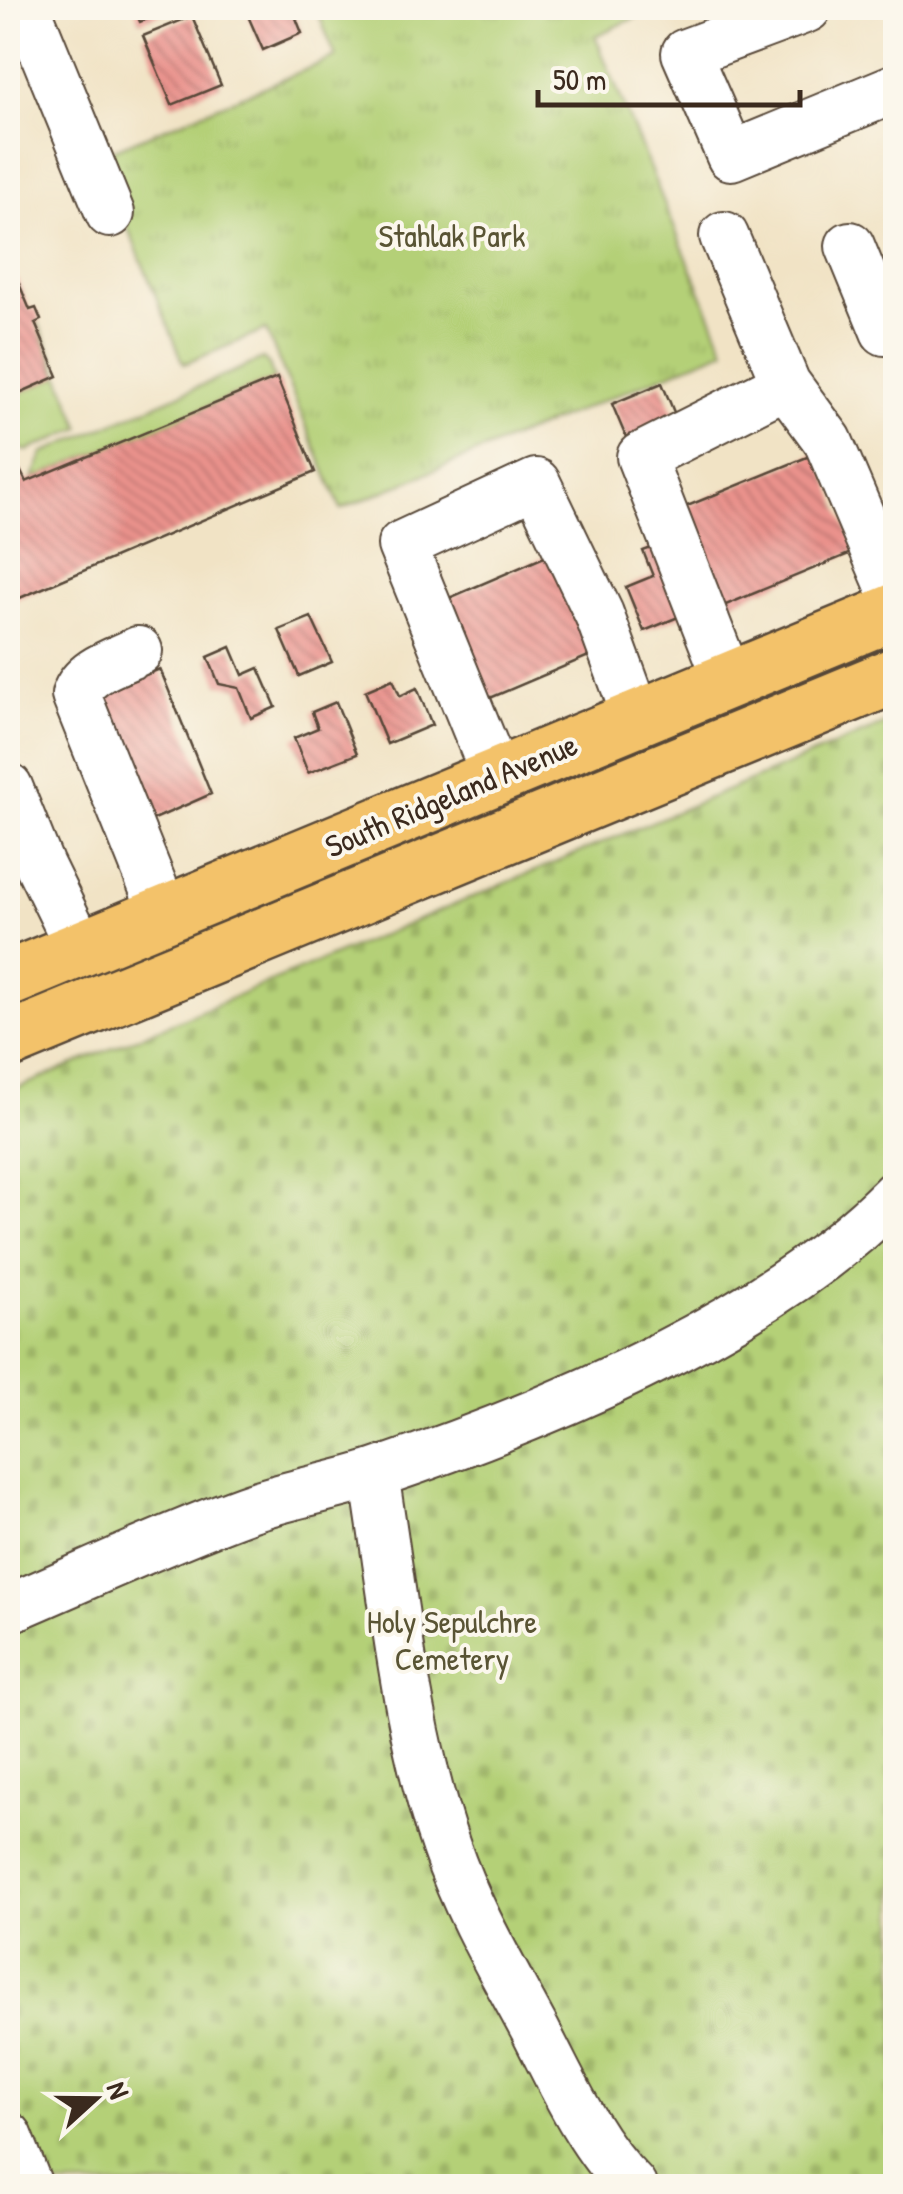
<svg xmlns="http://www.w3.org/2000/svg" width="903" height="2194" font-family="'Patrick Hand',sans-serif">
	<defs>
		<pattern id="cemetery-stones" width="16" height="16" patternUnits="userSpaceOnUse" patternTransform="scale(2.5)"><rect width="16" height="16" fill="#b4d077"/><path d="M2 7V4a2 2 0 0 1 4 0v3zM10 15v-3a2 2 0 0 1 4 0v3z" fill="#9cb366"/></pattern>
		<pattern id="park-tufts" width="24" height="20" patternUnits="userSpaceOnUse" patternTransform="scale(2.5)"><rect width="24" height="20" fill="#b4d077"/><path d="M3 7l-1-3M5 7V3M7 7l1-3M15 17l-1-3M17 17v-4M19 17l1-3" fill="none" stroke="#9cb366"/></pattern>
		<pattern id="building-back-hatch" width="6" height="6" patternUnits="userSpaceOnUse" patternTransform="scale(2.5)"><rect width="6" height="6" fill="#ea928c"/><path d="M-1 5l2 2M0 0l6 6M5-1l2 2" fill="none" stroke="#bf7772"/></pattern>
	</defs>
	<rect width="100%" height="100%" fill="#fbf7ec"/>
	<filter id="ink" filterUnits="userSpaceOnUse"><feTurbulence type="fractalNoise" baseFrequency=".01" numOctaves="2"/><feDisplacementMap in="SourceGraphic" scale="20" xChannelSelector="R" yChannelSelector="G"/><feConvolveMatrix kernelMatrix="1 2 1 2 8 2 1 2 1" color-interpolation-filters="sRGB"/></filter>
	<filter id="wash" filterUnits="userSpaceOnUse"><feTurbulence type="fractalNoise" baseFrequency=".0048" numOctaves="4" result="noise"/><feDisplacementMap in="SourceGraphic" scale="40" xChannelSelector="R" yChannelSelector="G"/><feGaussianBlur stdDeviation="2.25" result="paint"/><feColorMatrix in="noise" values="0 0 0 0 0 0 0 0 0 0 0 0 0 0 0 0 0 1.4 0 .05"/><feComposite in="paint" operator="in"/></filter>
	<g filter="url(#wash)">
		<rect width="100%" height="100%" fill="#f1e3c5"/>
		<path fill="#b4d077" stroke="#787d4a" stroke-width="2.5" d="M38 322 81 428 27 451 16 447 8 424V398L58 376Z
			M263 359 269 365 274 379 33 479 43 453Z"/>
		<path fill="url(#cemetery-stones)" stroke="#787d4a" stroke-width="2.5" d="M895 720V2186H8V1092Z"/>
		<path fill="url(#park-tufts)" stroke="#787d4a" stroke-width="2.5" d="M316 8H657L595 36 725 350 341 509 266 330 184 364 98 156 336 57Z"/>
		<g id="blocks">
			<path fill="url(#building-back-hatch)" d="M134 8H175L140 22Z
				M269 8H292L302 33 263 50 248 16Z
				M192 16 221 85 172 105 143 36Z
				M8 257 30 310 36 308 41 320 35 323 58 376 8 398Z
				M277 378 315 472 8 603V445L26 482Z
				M662 383 678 422 628 442 612 404Z
				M817 453 856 551 716 609 675 511Z
				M665 543 693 611 644 631 626 587 653 576 643 551Z
				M556 552 598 652 483 701 440 602Z
				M311 617 332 662 299 676 279 630Z
				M231 647 243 675 259 668 276 707 251 718 239 688 219 684 208 657Z
				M160 669 211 794 152 820 97 695Z
				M393 679 400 696 417 688 432 725 387 744 365 691Z
				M336 702 357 754 308 773 294 738 318 728 312 712Z"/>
		</g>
	</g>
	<g filter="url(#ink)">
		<use href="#blocks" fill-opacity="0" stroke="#564637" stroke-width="2.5"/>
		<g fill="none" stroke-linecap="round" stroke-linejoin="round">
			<g stroke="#564637" stroke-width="52">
				<path id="minor" d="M26 8 110 213
					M807 8 686 53 731 156 896 88
					M724 236 786 384 641 457 728 680
					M850 246 885 331
					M786 384 828 441 896 600
					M138 651C116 662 84 670 76 695L164 914
					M496 776 402 545 536 483 599 614 637 718
					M8 787 40 866 80 948
					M374 1474C394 1598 405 1728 446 1847 468 1912 504 1972 536 2032 562 2083 590 2145 632 2186
					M8 1609C86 1576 166 1538 246 1509 289 1494 334 1487 377 1473 548 1415 768 1324 896 1194
					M8 2136 28 2186"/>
			</g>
			<g stroke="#564637" stroke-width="60">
				<path id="major" d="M8 979 896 611
					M8 1041 896 675"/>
			</g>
			<use href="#minor" stroke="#fff" stroke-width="48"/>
			<use href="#major" stroke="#f3c26a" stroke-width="55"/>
		</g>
	</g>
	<g text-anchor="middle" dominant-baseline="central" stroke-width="8" stroke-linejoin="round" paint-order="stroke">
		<g font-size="32" fill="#595434" stroke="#fbf7ec">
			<text x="452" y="235">Stahlak Park</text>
			<text x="452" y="1621">Holy Sepulchre<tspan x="452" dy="37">Cemetery</tspan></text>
		</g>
		<g font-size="32" fill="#3b2a1e" stroke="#fbf7ec">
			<text transform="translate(451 795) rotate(-23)">South Ridgeland Avenue</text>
		</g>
	</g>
	<rect width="903" height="2194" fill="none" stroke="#fbf7ec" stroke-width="40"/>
	<g transform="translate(95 2099) rotate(69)" stroke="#fbf7ec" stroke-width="8" paint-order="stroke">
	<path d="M0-8L18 38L0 25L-18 38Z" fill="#3b2a1e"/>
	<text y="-15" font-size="28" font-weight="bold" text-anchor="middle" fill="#3b2a1e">N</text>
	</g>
	<path d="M538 90v15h262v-15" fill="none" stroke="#3b2a1e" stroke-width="5"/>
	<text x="553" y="90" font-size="30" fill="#3b2a1e" stroke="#fbf7ec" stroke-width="8" paint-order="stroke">50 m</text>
</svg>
